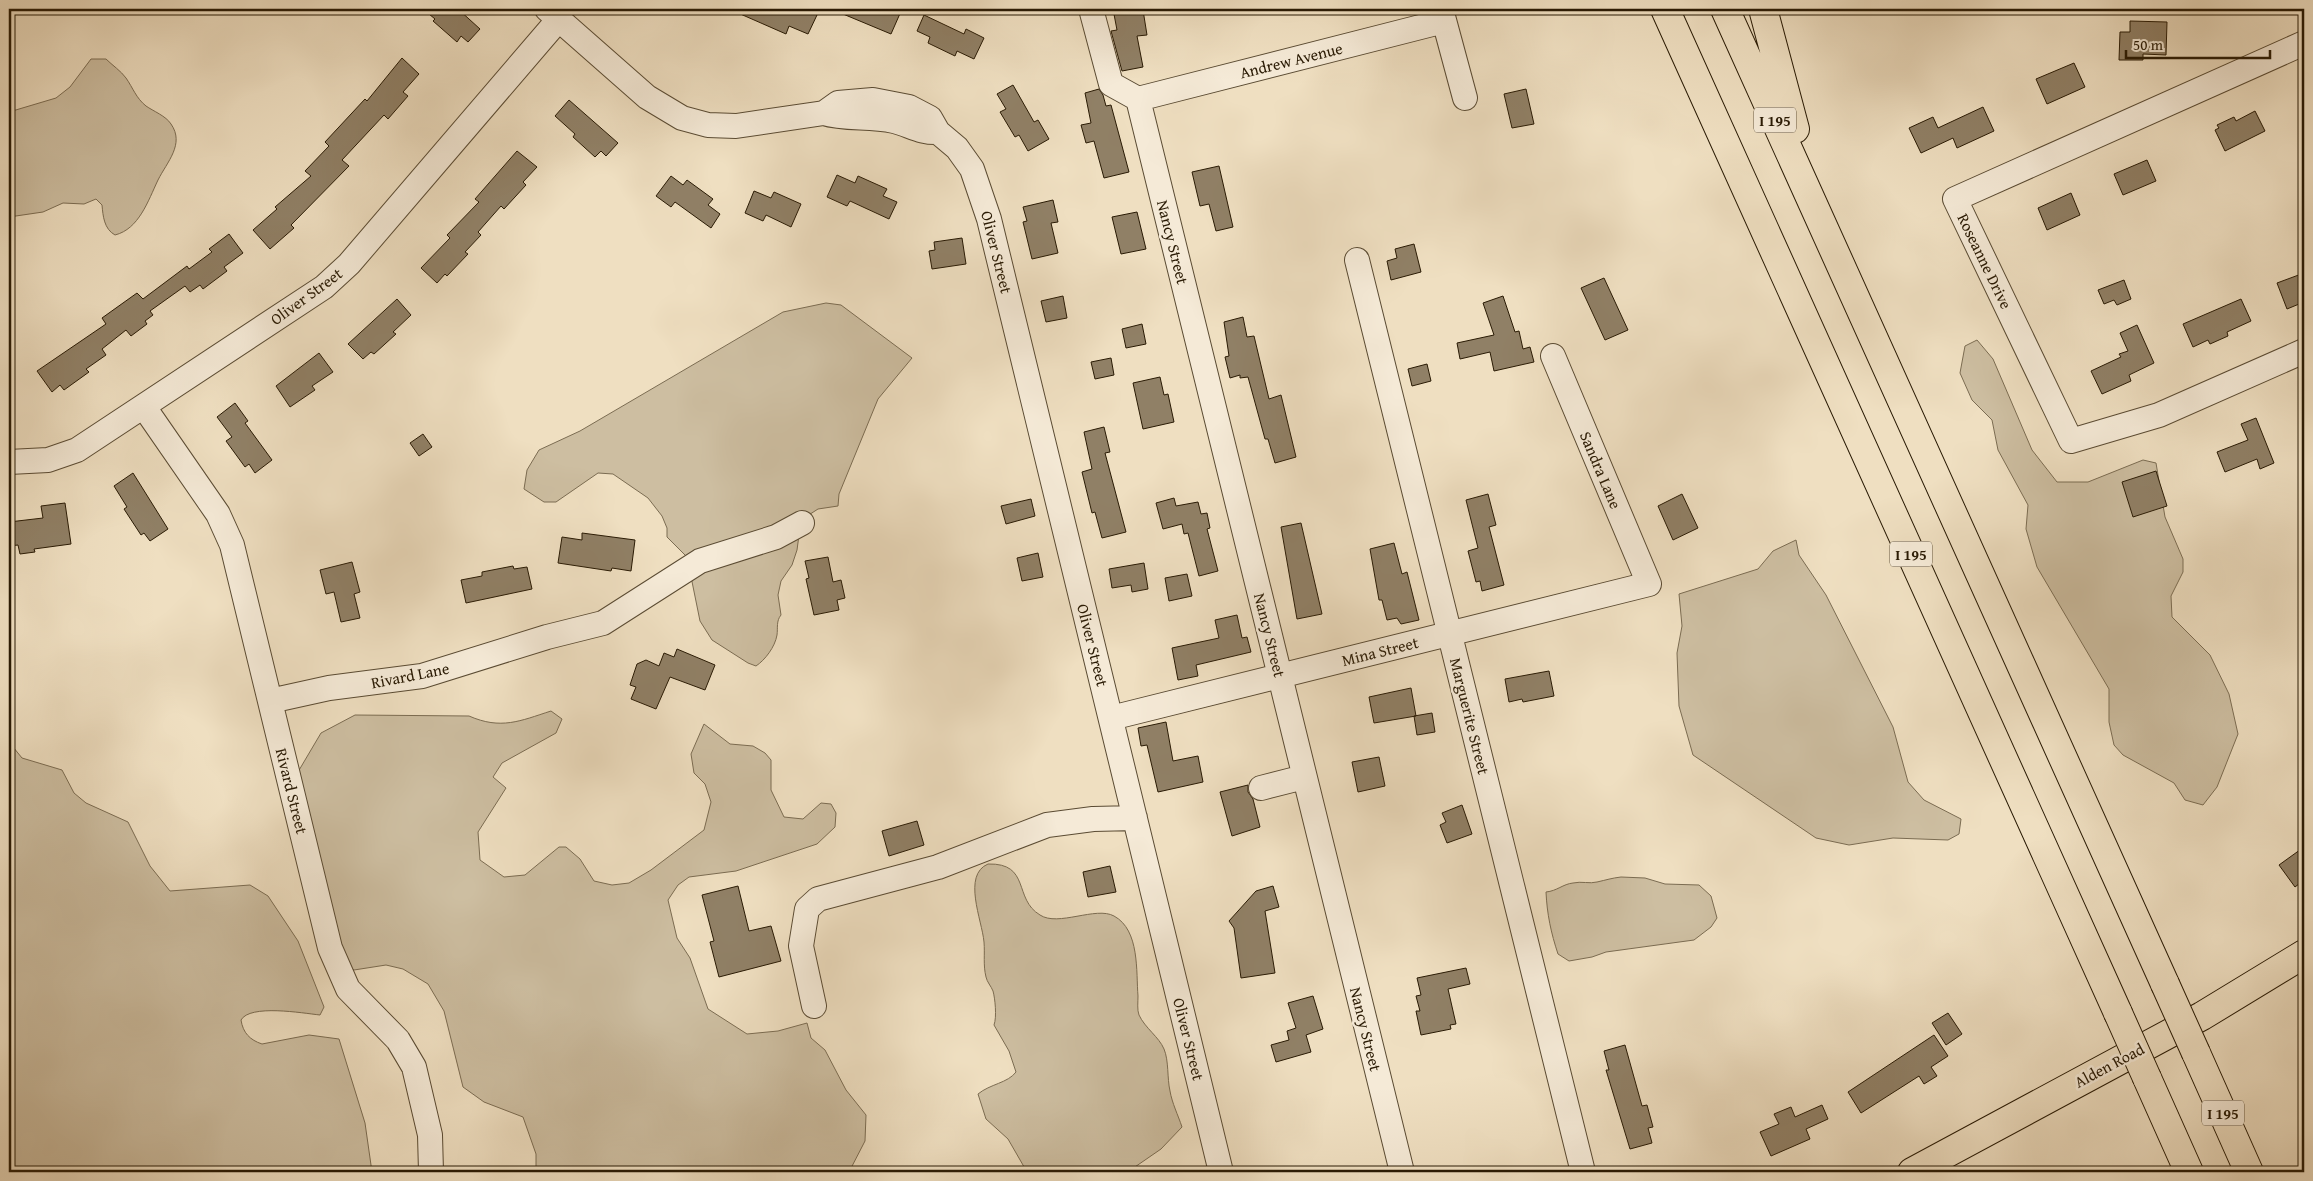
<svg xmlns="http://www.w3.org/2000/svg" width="2313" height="1181" font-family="'Gentium Book Plus',serif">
	<rect width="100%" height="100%" fill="#efdfc1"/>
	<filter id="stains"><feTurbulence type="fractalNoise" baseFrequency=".004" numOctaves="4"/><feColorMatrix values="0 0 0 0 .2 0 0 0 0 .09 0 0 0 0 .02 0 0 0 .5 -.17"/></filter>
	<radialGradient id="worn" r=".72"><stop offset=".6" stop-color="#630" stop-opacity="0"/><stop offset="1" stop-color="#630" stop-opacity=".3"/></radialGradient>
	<path fill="#cdbea1" stroke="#7b6c52" d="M91 59H106C112 65 121 71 126 78 133 88 136 98 146 106 153 111 166 116 171 124 185 144 167 162 158 180 148 201 139 229 115 235 104 229 103 216 102 205L96 199 84 204 63 203 43 212 9 217V112L56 98 70 87Z
		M826 303 841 305 912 358 878 399 839 494 838 506 818 509 801 520 797 550 792 565 781 581 778 595 781 615C776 621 778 628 777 635 775 647 765 660 756 666L748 663 712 640 700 621 687 557 667 537V528L662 516 648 498 613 474 598 473 556 502H544L524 489 527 470 539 450 580 431 783 312Z
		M1977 340 1993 359 2032 450 2057 482H2088L2143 460 2156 463 2165 517 2183 559V572L2171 596 2172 617 2210 655 2229 694 2238 734 2217 787 2203 805 2185 800 2174 783 2123 755 2114 745 2109 722V689L2037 567 2026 529 2028 505 1998 450 1992 420 1972 400 1960 373 1965 346Z
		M1796 540 1799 555 1826 595 1893 727 1908 782 1924 800 1961 819 1959 834 1948 840 1893 838 1849 845 1816 838 1693 755 1679 706 1677 653 1682 626 1679 594 1758 569 1773 551Z
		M551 711 562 719 556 733 502 763 493 777 506 788 478 832 480 860 504 877 525 875 559 847H566L580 859 594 881 612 885 629 883 651 870 704 830 711 802 705 784 694 773 691 754 704 724 730 744 753 746 765 753 771 760V790L784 817 803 819 821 803 831 804 836 813 835 827 817 844 736 871 689 877 678 885 668 900 677 938 690 958 708 1009 747 1034 778 1031 807 1023 811 1038 825 1050 846 1090 866 1115 865 1141 849 1172H536V1154L523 1117 484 1102 463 1087 444 1011 428 984 403 969 386 965 354 970 348 965 306 831 295 777 321 733 355 715 469 716C501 730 520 721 551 711Z
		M9 742 22 758 62 770 74 793 86 803 128 822 150 866 170 891 250 885 268 896 298 941 324 1007 320 1015C302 1013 250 1004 241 1020 243 1033 250 1040 262 1044L309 1035 339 1039 365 1123 372 1172H9Z
		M988 864C1031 863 1013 899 1040 915 1058 927 1096 906 1114 916 1140 930 1136 972 1138 996 1138 1002 1137 1010 1139 1015 1145 1028 1159 1037 1164 1049 1169 1061 1167 1078 1170 1091 1172 1103 1178 1115 1182 1127L1161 1149 1132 1169 1133 1172H1027L1008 1139 986 1119 978 1094C990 1084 1008 1083 1016 1072L1009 1051 994 1025C997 1017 995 998 993 991 991 986 987 982 986 977 983 965 985 954 984 942 982 920 962 875 988 864Z
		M1621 877 1645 878 1665 884 1699 885 1711 896 1717 918 1711 927 1694 940 1606 952 1592 957 1569 961 1558 954C1551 933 1547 914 1546 892 1557 891 1563 884 1573 883 1581 881 1590 884 1597 882 1606 880 1612 878 1621 877Z"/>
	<path fill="#908066" stroke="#291a04" d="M423 9H458L480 29 468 42 461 36 457 42 433 21 435 19Z
		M729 9H804L817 15 808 34 789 26 786 34Z
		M831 9H902L891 34Z
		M1113 9H1128L1129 12 1143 10 1147 35 1137 36 1143 67 1122 71 1111 31 1117 30Z
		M924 15 964 34 966 29 984 38 974 59 957 51 955 56 928 43 930 37 917 31Z
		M2130 21 2167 22 2166 55 2143 54V60H2119L2120 32H2130Z
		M402 58 419 74 403 92 408 96 388 119 384 115 342 160 349 166 291 225 294 228 270 249 253 230 277 209 275 207 311 176 305 171 329 146 325 142 365 99 367 101Z
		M2074 63 2085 87 2047 104 2036 79Z
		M1013 85 1034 122 1038 120 1049 139 1028 151 1019 135 1015 137 1000 112 1006 109 997 94Z
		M1099 89 1103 95 1106 106 1111 105 1129 172 1104 178 1094 141 1086 143 1081 125 1091 123 1085 93Z
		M1526 89 1534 124 1512 128 1504 94Z
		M569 100 618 143 606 156 601 151 595 157 573 137 575 134 555 116Z
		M1983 107 1994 131 1957 148 1953 138 1921 153 1909 128 1933 117 1938 128Z
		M2255 111 2265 131 2225 151 2215 130 2219 128 2217 125 2234 117 2236 121Z
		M517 151 537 167 523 182 526 185 504 209 501 206 478 232 481 235 465 252 468 254 447 276 445 274 437 283 421 268 450 238 447 235 479 202 475 199Z
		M2147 160 2156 181 2123 195 2114 174Z
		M1219 166 1233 227 1216 231 1209 204 1200 206 1192 172Z
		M837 175 855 183 858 176 887 189 883 196 897 202 889 219 850 201 847 206 827 197Z
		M671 176 683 185 687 180 713 199 708 205 720 214 711 228 675 202 671 207 656 196Z
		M754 191 771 198 774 192 801 204 791 227 766 215 763 221 745 213Z
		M2071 193 2080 215 2047 230 2038 208Z
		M1053 200 1058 222 1051 223 1058 253 1032 259 1023 222 1027 221 1023 207Z
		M1137 212 1146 249 1121 254 1112 217Z
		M229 234 243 253 224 267 227 271 203 289 200 285 190 292 185 286 150 311 153 315 145 321 147 324 131 336 126 330 102 349 106 355 86 369 89 372 64 390 60 385 52 392 37 371 106 324 102 318 137 293 143 299 187 266 189 269 212 252 209 249Z
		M962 238 966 264 932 269 929 251 935 250 934 242Z
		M1414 244 1421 272 1391 280 1387 261 1397 258 1395 249Z
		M2304 273V302L2287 309 2277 283Z
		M1604 278 1628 330 1605 340 1581 288Z
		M2124 280 2131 299 2117 305 2114 300 2104 304 2098 290Z
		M1063 296 1067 318 1046 322 1041 301Z
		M1503 296 1515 332 1519 331 1523 349 1530 347 1534 362 1494 371 1490 352 1460 359 1457 343 1494 335 1483 303Z
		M397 299 411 315 393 332 396 334 374 354 371 352 363 359 348 344Z
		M2241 299 2251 321 2227 332 2228 336 2210 344 2208 340 2193 347 2183 324Z
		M1243 317 1247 337 1254 336 1269 399 1281 395 1296 457 1275 463 1268 439H1265L1248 377 1240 378V375L1230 378 1225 357 1229 356 1224 322Z
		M1142 324 1146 344 1126 348 1122 329Z
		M2137 325 2154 363 2129 375 2131 381 2102 394 2091 371 2121 357 2119 354 2128 351 2120 333Z
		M319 353 333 372 312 386 315 390 290 407 276 386Z
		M1111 358 1114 375 1095 379 1091 362Z
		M1427 364 1431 381 1412 386 1408 369Z
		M1160 377 1164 395 1168 394 1174 422 1143 429 1133 383Z
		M235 403 248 421 245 423 272 460 255 473 249 464 245 467 226 441 232 437 217 417Z
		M2256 418 2274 463 2260 469 2257 459 2225 472 2217 452 2248 440 2241 424Z
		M1104 427 1110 452 1105 453 1126 532 1102 538 1095 512 1092 513 1082 472 1092 469 1084 432Z
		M423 434 432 447 419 456 410 443Z
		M2156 471 2167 506 2133 517 2122 482Z
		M133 473 168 529 150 541 144 533 141 535 124 509 127 507 114 486Z
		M1488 494 1496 525 1489 527 1504 585 1482 591 1480 581 1476 582 1468 551 1478 548 1466 500Z
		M1682 494 1698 528 1673 540 1658 506Z
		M1174 498 1176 506 1198 502 1201 514 1207 513 1210 528 1207 529 1218 571 1199 576 1188 533 1184 534 1182 524 1163 529 1156 503Z
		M1031 499 1035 516 1006 524 1001 506Z
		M65 503 71 544 34 549 35 552 20 554 18 545 9 546V522L43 518 41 506Z
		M1301 523 1322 614 1297 619 1281 527Z
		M582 533 635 540 631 571 612 568 611 571 558 563 562 537 582 540Z
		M1394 543 1402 574 1407 572 1419 620 1401 624 1397 618 1387 620 1382 600H1379L1370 549Z
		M1038 553 1043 577 1022 581 1017 558Z
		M828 557 833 582 841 580 845 598 837 600 839 610 814 615 806 579 809 578 805 561Z
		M352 562 360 592 354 594 360 618 341 622 334 592 326 594 320 570Z
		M1144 563 1148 589 1132 592 1131 585 1112 588 1109 569Z
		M513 566 514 569 527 567 532 589 466 603 461 580 482 576V572Z
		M1187 574 1192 596 1169 601 1165 578Z
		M1237 615 1242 638 1247 637 1251 652 1196 665 1198 676 1178 680 1172 648 1219 638 1215 620Z
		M677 649 715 665 705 690 670 677 656 709 631 699 636 687 630 685 637 664 646 660 659 666 664 653 674 657Z
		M1549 671 1554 696 1523 702 1522 699 1509 702 1505 679Z
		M1411 688 1416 716 1374 723 1369 697Z
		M1432 713 1435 732 1417 735 1414 716Z
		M1166 722 1173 761 1198 756 1203 782 1158 792 1147 745 1141 746 1138 728Z
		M1379 757 1385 786 1358 792 1352 762Z
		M1248 785V792L1253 799 1260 827 1232 836 1220 792Z
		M1462 805 1472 834 1447 843 1440 825 1446 822 1442 813Z
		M917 821 924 845 889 856 882 831Z
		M2304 847V880L2295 887 2279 865Z
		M1110 866 1116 892 1088 897 1083 872Z
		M738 886 749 931 771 926 781 961 719 977 710 942 714 941 702 895Z
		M1273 886 1279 907 1265 911 1275 973 1241 978 1234 928 1229 921 1256 891Z
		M1466 968 1470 984 1448 989 1456 1024 1450 1025 1451 1029 1421 1035 1416 1011H1420L1416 996 1421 995 1417 978Z
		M1313 996 1323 1029 1306 1035 1311 1052 1276 1062 1271 1045 1289 1040 1287 1031 1296 1028 1288 1003Z
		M1948 1013 1962 1034 1946 1045 1932 1023Z
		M1934 1035 1948 1056 1931 1067 1937 1076 1924 1084 1919 1076 1861 1113 1848 1092Z
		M1625 1045 1642 1106 1647 1105 1653 1127 1648 1128 1652 1143 1630 1149 1606 1070H1609L1604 1051Z
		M1822 1105 1828 1119 1806 1129 1810 1139 1771 1156 1760 1132 1779 1124 1774 1114 1791 1107 1795 1117Z"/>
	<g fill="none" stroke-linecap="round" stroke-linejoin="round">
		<g stroke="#5a4b33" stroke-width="26">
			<path id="minor" d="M547 9 647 97 682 118 708 125 736 126 824 113C846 120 870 115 894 121 910 125 921 133 938 132
				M1091 9 1111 84 1138 99
				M1441 9 1465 98
				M2304 43 1955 199 2071 441 2159 415 2304 351
				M1138 99 1402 1172
				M1138 99 1444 21
				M824 113 838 103 873 100 909 107 930 118 938 132 957 148 972 169 989 219 1221 1172
				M1357 260 1583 1172
				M144 407 218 514 232 545 330 948 348 989 398 1040 414 1067 430 1135 431 1172
				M9 462 48 460 77 450 324 287 349 264 559 19
				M270 701 329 688 422 676 547 637 603 623 700 561 776 537 802 523
				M1111 718 1649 584 1553 356
				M1261 788 1304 777
				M814 1006 801 946 807 909 818 899 938 867 1047 825 1093 819 1135 818"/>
		</g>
		<g stroke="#291a04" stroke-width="30">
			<path id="major" d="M1912 1172 2202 1016 2304 954"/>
		</g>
		<g stroke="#291a04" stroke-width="30">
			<path id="highway" d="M1665 9 2118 1013
				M1725 9 2165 984
				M1763 9 1795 129
				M2196 1053 2249 1172
				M2147 1078 2189 1172"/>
		</g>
		<use href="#minor" stroke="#f5ead7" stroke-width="24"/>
		<use href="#major" stroke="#efdfc1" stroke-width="28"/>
		<use href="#highway" stroke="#efdfc1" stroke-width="28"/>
		<g stroke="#291a04" stroke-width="30" stroke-linecap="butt">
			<path id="highway-bridge" d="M2165 984 2196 1053
				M2118 1013 2147 1078"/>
		</g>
		<use href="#highway-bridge" stroke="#efdfc1" stroke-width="28"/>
	</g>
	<g text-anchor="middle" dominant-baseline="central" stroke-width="5" stroke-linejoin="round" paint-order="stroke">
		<g fill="#f5ead7" stroke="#665843" stroke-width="1">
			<rect x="1754" y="107.5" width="42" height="25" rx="4"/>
			<rect x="1890" y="541.5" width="42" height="25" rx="4"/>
			<rect x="2202" y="1100.5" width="42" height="25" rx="4"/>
		</g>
		<g font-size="15" font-weight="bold" fill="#291a04">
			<text x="1775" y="120">I 195</text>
			<text x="1911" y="554">I 195</text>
			<text x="2223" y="1113">I 195</text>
		</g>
		<g font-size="16" fill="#291a04" stroke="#f5ead7">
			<text transform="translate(1291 60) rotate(-14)">Andrew Avenue</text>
			<text transform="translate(1173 242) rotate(76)">Nancy Street</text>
			<text transform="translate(997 252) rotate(76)">Oliver Street</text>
			<text transform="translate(1985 261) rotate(64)">Roseanne Drive</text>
			<text transform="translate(306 296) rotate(-36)">Oliver Street</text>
			<text transform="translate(1601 470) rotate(67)">Sandra Lane</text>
			<text transform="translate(1270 635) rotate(76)">Nancy Street</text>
			<text transform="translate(1093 645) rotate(76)">Oliver Street</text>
			<text transform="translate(1380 651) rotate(-14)">Mina Street</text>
			<text transform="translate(410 675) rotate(-11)">Rivard Lane</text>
			<text transform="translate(1470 716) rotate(76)">Marguerite Street</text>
			<text transform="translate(292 791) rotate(76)">Rivard Street</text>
			<text transform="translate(1366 1029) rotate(76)">Nancy Street</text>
			<text transform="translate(1189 1039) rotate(76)">Oliver Street</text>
			<text transform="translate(2109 1065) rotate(-28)">Alden Road</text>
		</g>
	</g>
	<rect width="2313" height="1181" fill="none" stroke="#efdfc1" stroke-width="30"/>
	<rect x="10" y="10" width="2293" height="1161" fill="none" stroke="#291a04" stroke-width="2.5"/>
	<rect x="15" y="15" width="2283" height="1151" fill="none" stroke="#291a04"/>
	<path d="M2126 50v8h144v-8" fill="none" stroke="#291a04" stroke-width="2.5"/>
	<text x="2133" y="50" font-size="15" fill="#291a04" stroke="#f5ead7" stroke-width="4" paint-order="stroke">50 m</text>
	<rect width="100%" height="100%" filter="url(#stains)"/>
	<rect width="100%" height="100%" fill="url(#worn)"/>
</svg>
